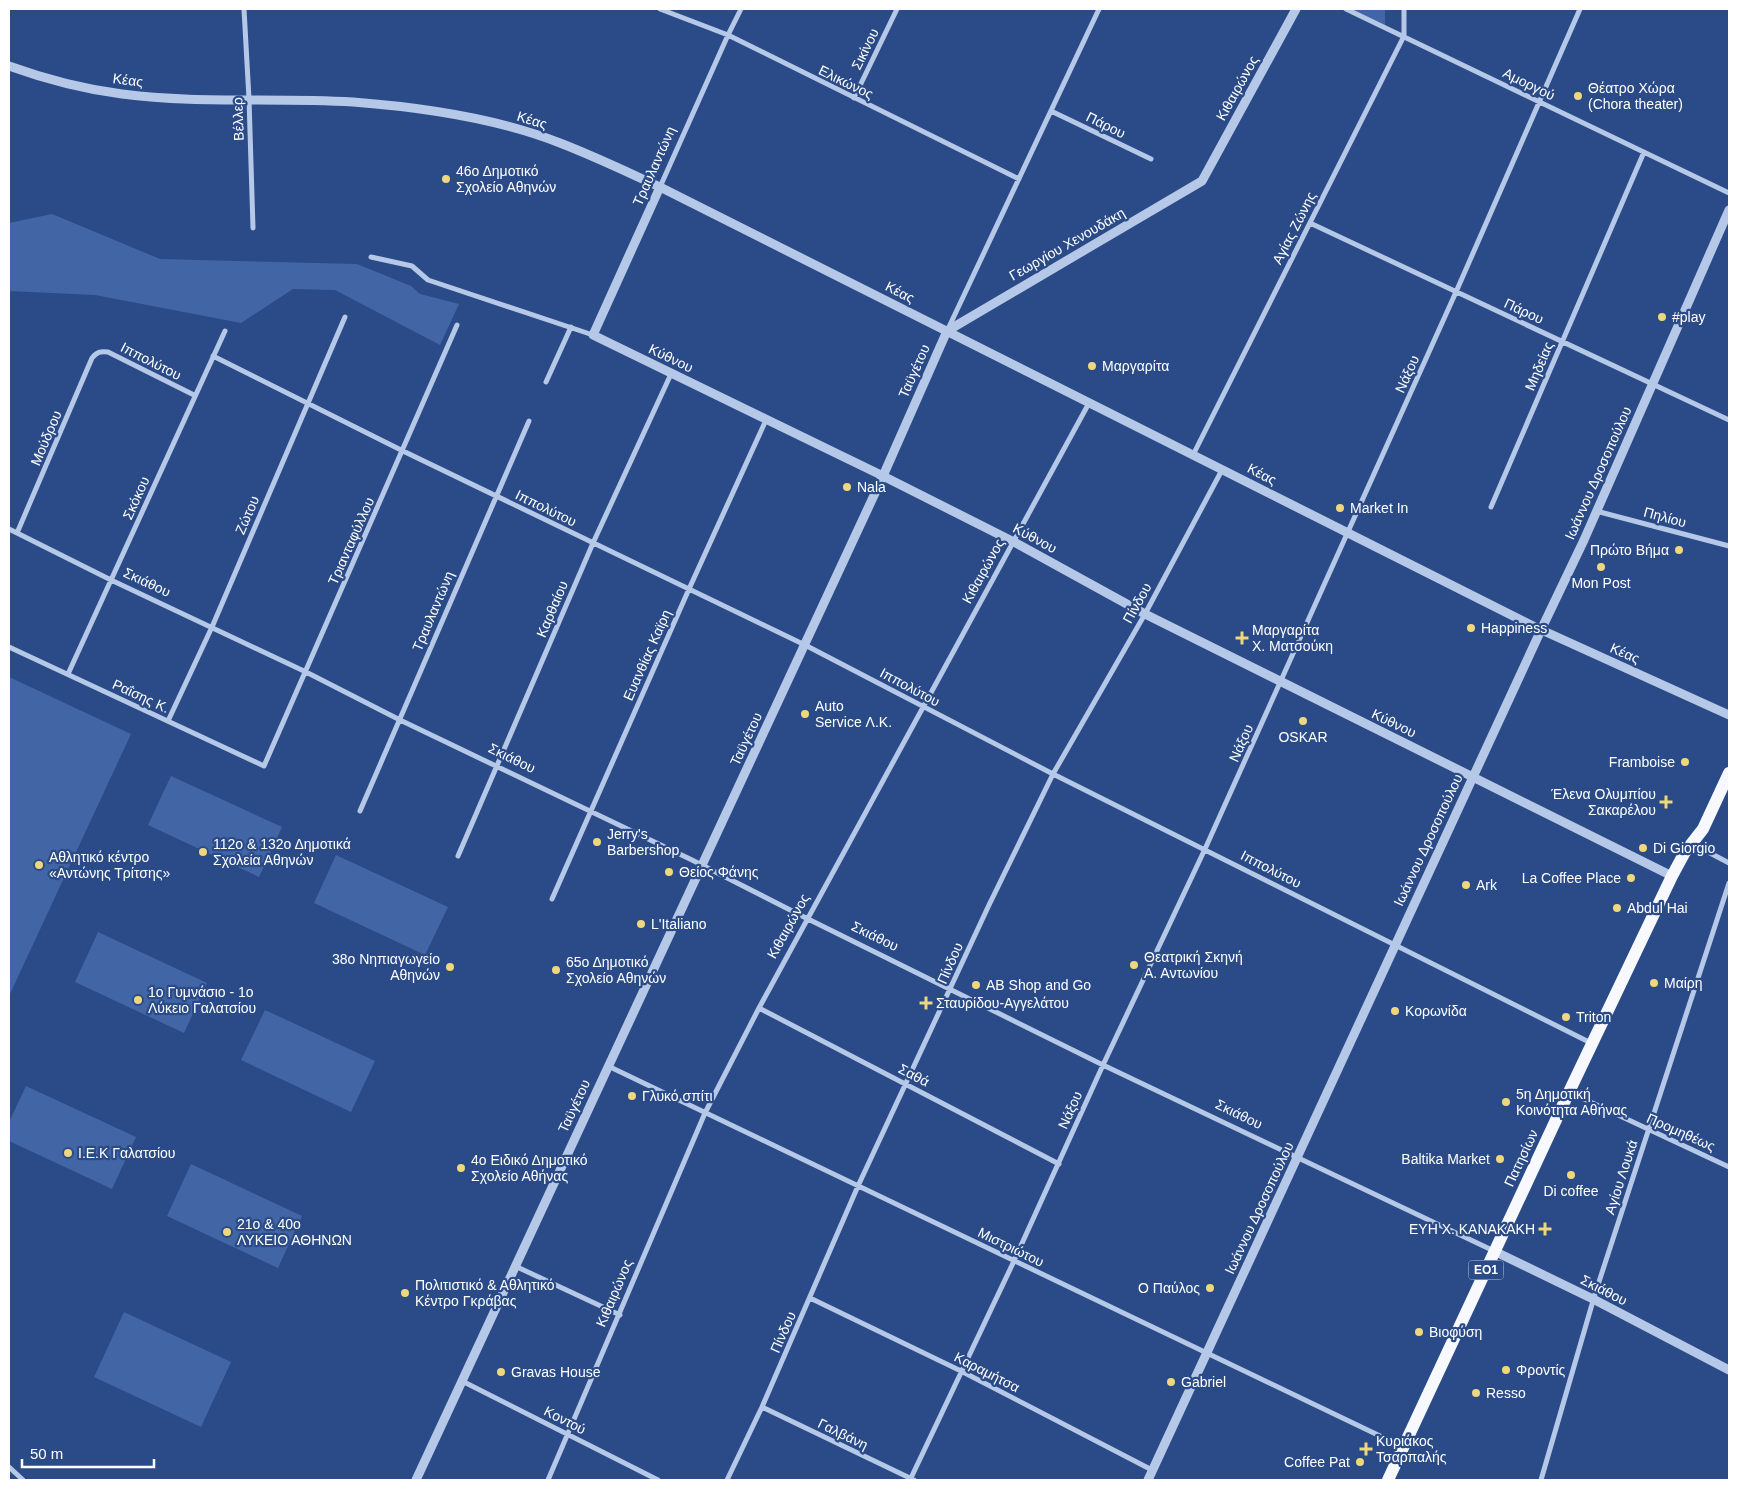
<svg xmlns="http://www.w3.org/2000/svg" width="1738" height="1489" font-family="Arial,sans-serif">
	<rect width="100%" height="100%" fill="#2a4b87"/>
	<path fill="#4266a5" d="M1351 9H1385V25Z
		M52 214 160 259 357 264 411 286 420 294 459 304 440 345 335 290 293 289 241 323 95 295 9 291V223Z
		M9 677 131 734 9 996Z
		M171 776 282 827 259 877 148 825Z
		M336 855 448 907 425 955 314 903Z
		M98 932 207 983 184 1033 75 982Z
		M265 1010 375 1061 351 1112 241 1060Z
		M26 1086 136 1137 112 1189 9 1141V1122Z
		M191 1164 302 1216 278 1268 167 1216Z
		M124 1312 231 1362 201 1427 94 1377Z"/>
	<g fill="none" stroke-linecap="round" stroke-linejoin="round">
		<path stroke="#b6c8e8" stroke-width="5" d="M244 9 249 99 253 228
			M660 9 728 35 1019 179
			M1346 9 1729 193
			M854 98 897 9
			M1051 111 1151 159
			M660 187 728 35 741 9
			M1310 223 1729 420
			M371 257 412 266 428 280 593 335
			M948 329 1099 9
			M213 356 403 451 805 645 1053 774 1591 1043
			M546 382 571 327
			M1193 455 1404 36V9
			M1491 507 1644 152
			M1596 511 1729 546
			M9 529 111 580 306 672 400 720 692 860 802 916 1103 1065 1494 1251
			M17 533 92 358C97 352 100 351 108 352L194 395
			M9 647 264 766 457 325
			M68 674 225 331
			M168 721 212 627 345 317
			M360 811 529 421
			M1691 843 1729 863
			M458 856 593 543 671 374
			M552 899 689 589 766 420
			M759 1008 1059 1164
			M608 1066 1403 1447
			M1569 1092 1729 1167
			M515 1266 620 1315
			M810 1298 961 1371 1152 1470
			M462 1381 658 1480
			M762 1407 914 1480
			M9 1467 23 1480
			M548 1480 705 1113 759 1008 1089 403
			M727 1480 762 1407 858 1186 989 905 1053 774 1145 614 1222 470
			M910 1480 1014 1261 1103 1065 1205 849 1456 292 1580 9
			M1541 1480 1595 1294 1729 883"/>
		<path stroke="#b6c8e8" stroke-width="9" d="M9 66C45 79 83 89 122 94 198 104 276 97 353 102 419 107 497 118 560 143 594 156 627 172 660 187L1535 627 1729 715
			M660 187 593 335 883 476 1014 542 1145 614 1672 876
			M947 331 1202 181 1296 9
			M1494 1251 1595 1300 1729 1370
			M416 1480 883 476 947 331
			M1148 1480 1541 630 1584 540 1729 210"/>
		<path stroke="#f7f9fe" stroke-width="12" d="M1388 1480 1569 1092 1672 876 1685 852 1703 829 1729 773"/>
	</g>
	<g fill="#eed77d" stroke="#2a4b87" stroke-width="2">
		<circle cx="1578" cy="96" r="5"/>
		<circle cx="446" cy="179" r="5"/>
		<circle cx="1662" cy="317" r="5"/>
		<circle cx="1092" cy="366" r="5"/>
		<circle cx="847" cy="487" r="5"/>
		<circle cx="1340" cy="508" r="5"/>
		<circle cx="1679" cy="550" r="5"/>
		<circle cx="1601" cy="567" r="5"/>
		<circle cx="1471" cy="628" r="5"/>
		<path d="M1239.5 630.5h5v5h5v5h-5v5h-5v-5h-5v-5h5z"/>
		<circle cx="805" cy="714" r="5"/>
		<circle cx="1303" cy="721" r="5"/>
		<circle cx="1685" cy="762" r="5"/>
		<path d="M1663.5 794.5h5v5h5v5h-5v5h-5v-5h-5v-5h5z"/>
		<circle cx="597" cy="842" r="5"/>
		<circle cx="1643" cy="848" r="5"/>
		<circle cx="203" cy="852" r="5"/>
		<circle cx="39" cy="865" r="5"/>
		<circle cx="669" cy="872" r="5"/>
		<circle cx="1631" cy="878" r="5"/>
		<circle cx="1466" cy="885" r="5"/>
		<circle cx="1617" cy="908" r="5"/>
		<circle cx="641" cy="924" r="5"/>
		<circle cx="1134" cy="965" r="5"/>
		<circle cx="450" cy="967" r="5"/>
		<circle cx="556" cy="970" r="5"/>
		<circle cx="1654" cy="983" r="5"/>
		<circle cx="976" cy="985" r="5"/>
		<circle cx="138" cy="1000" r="5"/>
		<path d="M923.5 995.5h5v5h5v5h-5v5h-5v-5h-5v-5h5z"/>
		<circle cx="1395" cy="1011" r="5"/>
		<circle cx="1566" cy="1017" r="5"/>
		<circle cx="632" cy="1096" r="5"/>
		<circle cx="1506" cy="1102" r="5"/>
		<circle cx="68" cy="1153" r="5"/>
		<circle cx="1500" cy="1159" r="5"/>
		<circle cx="461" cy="1168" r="5"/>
		<circle cx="1571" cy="1175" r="5"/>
		<path d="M1542.5 1221.5h5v5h5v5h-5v5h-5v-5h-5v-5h5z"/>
		<circle cx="227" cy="1232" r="5"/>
		<circle cx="1210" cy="1288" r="5"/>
		<circle cx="405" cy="1293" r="5"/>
		<circle cx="1419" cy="1332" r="5"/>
		<circle cx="1506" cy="1370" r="5"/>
		<circle cx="501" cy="1372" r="5"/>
		<circle cx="1171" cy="1382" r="5"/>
		<circle cx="1476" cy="1393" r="5"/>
		<path d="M1363.5 1441.5h5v5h5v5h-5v5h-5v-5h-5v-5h5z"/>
		<circle cx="1360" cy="1462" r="5"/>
	</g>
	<g text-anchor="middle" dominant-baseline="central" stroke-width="4.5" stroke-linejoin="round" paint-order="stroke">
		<rect fill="#2a4b87" stroke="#bfc9db" stroke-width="1" x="1468.5" y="1260.5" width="35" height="19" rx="4"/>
		<g font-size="12" font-weight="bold" fill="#fff">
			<text x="1486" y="1270">ΕΟ1</text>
		</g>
		<g font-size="14" fill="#fff" stroke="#2a4b87">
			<text transform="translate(865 49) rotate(-64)">Σικίνου</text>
			<text transform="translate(128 80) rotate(7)">Κέας</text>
			<text transform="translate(846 82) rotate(26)">Ελικώνος</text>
			<text transform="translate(1529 84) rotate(26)">Αμοργού</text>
			<text transform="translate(1237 88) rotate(-61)">Κιθαιρώνος</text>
			<text transform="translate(238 119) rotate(-92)">Βέλλερ</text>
			<text transform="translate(532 120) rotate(17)">Κέας</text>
			<text transform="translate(1106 125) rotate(26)">Πάρου</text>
			<text transform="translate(654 166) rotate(-66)">Τραυλαντώνη</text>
			<text transform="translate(1294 228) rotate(-63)">Αγίας Ζώνης</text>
			<text transform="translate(1067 244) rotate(-30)">Γεωργίου Χενουδάκη</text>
			<text transform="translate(900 292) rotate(27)">Κέας</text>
			<text transform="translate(1524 311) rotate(25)">Πάρου</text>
			<text transform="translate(671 358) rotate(26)">Κύθνου</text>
			<text transform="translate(151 361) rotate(27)">Ιππολύτου</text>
			<text transform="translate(1539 366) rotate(-67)">Μηδείας</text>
			<text transform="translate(914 371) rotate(-66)">Ταϋγέτου</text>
			<text transform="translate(1407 374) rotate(-66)">Νάξου</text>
			<text transform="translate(46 438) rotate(-67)">Μούδρου</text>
			<text transform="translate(1598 473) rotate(-66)">Ιωάννου Δροσοπούλου</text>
			<text transform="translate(1262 474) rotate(27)">Κέας</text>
			<text transform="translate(136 498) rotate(-66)">Σκόκου</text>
			<text transform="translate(546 508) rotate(26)">Ιππολύτου</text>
			<text transform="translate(247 515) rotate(-67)">Ζώτου</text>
			<text transform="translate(1665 517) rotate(15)">Πηλίου</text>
			<text transform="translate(1035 538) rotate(28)">Κύθνου</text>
			<text transform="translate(351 541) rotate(-66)">Τριανταφύλλου</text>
			<text transform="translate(983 571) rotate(-61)">Κιθαιρώνος</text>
			<text transform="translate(147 582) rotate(25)">Σκιάθου</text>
			<text transform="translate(1137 603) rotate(-61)">Πίνδου</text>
			<text transform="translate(552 609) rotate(-67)">Καρθαίου</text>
			<text transform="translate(433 611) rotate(-67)">Τραυλαντώνη</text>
			<text transform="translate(1625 653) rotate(24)">Κέας</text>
			<text transform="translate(647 655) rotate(-66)">Ευανθίας Καϊρη</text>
			<text transform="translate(910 687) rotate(28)">Ιππολύτου</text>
			<text transform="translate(141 696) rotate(25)">Ραΐσης Κ.</text>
			<text transform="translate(1394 723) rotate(26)">Κύθνου</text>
			<text transform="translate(746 739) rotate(-65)">Ταϋγέτου</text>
			<text transform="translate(1241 743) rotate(-66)">Νάξου</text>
			<text transform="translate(512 758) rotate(26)">Σκιάθου</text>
			<text transform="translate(1428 840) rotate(-65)">Ιωάννου Δροσοπούλου</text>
			<text transform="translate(1271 869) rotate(27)">Ιππολύτου</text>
			<text transform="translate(788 926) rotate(-61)">Κιθαιρώνος</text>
			<text transform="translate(875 936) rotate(26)">Σκιάθου</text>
			<text transform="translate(950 963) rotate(-66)">Πίνδου</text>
			<text transform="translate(914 1075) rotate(27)">Σαθά</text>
			<text transform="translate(574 1106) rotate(-65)">Ταϋγέτου</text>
			<text transform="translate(1070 1110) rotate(-66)">Νάξου</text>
			<text transform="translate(1239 1114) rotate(26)">Σκιάθου</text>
			<text transform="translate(1681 1132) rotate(24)">Προμηθέως</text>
			<text transform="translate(1521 1158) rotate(-65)">Πατησίων</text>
			<text transform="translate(1621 1177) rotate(-72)">Αγίου Λουκά</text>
			<text transform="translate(1259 1208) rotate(-65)">Ιωάννου Δροσοπούλου</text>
			<text transform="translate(1011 1247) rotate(26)">Μιστριώτου</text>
			<text transform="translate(1604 1290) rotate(27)">Σκιάθου</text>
			<text transform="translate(614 1293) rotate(-67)">Κιθαιρώνος</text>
			<text transform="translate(783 1332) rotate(-66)">Πίνδου</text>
			<text transform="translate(987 1372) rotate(27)">Καραμήτσα</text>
			<text transform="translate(565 1420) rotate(27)">Κοντού</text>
			<text transform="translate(843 1434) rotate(26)">Γαλβάνη</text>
		</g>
		<g font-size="14" fill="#fff" stroke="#2a4b87" text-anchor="start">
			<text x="1588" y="88">Θέατρο Χώρα<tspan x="1588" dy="16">(Chora theater)</tspan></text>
			<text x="456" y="171">46ο Δημοτικό<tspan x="456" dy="16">Σχολείο Αθηνών</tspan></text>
			<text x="1672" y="317">#play</text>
			<text x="1102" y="366">Μαργαρίτα</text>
			<text x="857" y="487">Nala</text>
			<text x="1350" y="508">Market In</text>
			<text x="1669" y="550" text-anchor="end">Πρώτο Βήμα</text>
			<text x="1601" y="583" text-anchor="middle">Mon Post</text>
			<text x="1481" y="628">Happiness</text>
			<text x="1252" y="630">Μαργαρίτα<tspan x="1252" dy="16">Χ. Ματσούκη</tspan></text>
			<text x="815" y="706">Auto<tspan x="815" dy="16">Service Λ.Κ.</tspan></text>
			<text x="1303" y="737" text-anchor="middle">OSKAR</text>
			<text x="1675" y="762" text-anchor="end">Framboise</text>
			<text x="1656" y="794" text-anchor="end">Έλενα Ολυμπίου<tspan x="1656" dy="16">Σακαρέλου</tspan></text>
			<text x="607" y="834">Jerry's<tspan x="607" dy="16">Barbershop</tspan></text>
			<text x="213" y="844">112ο &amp; 132ο Δημοτικά<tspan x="213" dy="16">Σχολεία Αθηνών</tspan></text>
			<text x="1653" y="848">Di Giorgio</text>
			<text x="49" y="857">Αθλητικό κέντρο<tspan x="49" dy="16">«Αντώνης Τρίτσης»</tspan></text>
			<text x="679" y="872">Θείος Φάνης</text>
			<text x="1621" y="878" text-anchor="end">La Coffee Place</text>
			<text x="1476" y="885">Ark</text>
			<text x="1627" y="908">Abdul Hai</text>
			<text x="651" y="924">L'Italiano</text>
			<text x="1144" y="957">Θεατρική Σκηνή<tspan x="1144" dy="16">Α. Αντωνίου</tspan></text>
			<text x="440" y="959" text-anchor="end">38ο Νηπιαγωγείο<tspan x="440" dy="16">Αθηνών</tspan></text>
			<text x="566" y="962">65ο Δημοτικό<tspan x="566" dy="16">Σχολείο Αθηνών</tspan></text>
			<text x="1664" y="983">Μαίρη</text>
			<text x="986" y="985">ΑΒ Shop and Go</text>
			<text x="148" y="992">1ο Γυμνάσιο - 1ο<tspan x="148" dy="16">Λύκειο Γαλατσίου</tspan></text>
			<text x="936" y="1003">Σταυρίδου-Αγγελάτου</text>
			<text x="1405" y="1011">Κορωνίδα</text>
			<text x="1576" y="1017">Triton</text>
			<text x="1516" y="1094">5η Δημοτική<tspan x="1516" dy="16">Κοινότητα Αθήνας</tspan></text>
			<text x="642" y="1096">Γλυκό σπίτι</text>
			<text x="78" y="1153">Ι.Ε.Κ Γαλατσίου</text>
			<text x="1490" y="1159" text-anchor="end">Baltika Market</text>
			<text x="471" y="1160">4ο Ειδικό Δημοτικό<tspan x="471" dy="16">Σχολείο Αθήνας</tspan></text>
			<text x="1571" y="1191" text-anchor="middle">Di coffee</text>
			<text x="237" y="1224">21ο &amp; 40ο<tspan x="237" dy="16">ΛΥΚΕΙΟ ΑΘΗΝΩΝ</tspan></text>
			<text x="1535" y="1229" text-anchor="end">ΕΥΗ Χ. ΚΑΝΑΚΑΚΗ</text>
			<text x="415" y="1285">Πολιτιστικό &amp; Αθλητικό<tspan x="415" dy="16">Κέντρο Γκράβας</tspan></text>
			<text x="1200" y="1288" text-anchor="end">Ο Παύλος</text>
			<text x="1429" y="1332">Βιοφύση</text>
			<text x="1516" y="1370">Φροντίς</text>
			<text x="511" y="1372">Gravas House</text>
			<text x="1181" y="1382">Gabriel</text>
			<text x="1486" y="1393">Resso</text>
			<text x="1376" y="1441">Κυριάκος<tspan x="1376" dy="16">Τσαρπαλής</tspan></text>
			<text x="1350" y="1462" text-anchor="end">Coffee Pat</text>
		</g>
	</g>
	<rect width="1738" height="1489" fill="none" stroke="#ffffff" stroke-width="20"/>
	<path d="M22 1459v8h132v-8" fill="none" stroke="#ffffff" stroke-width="2.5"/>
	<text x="30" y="1459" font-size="15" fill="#ffffff" stroke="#2a4b87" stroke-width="4" paint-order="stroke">50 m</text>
</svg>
